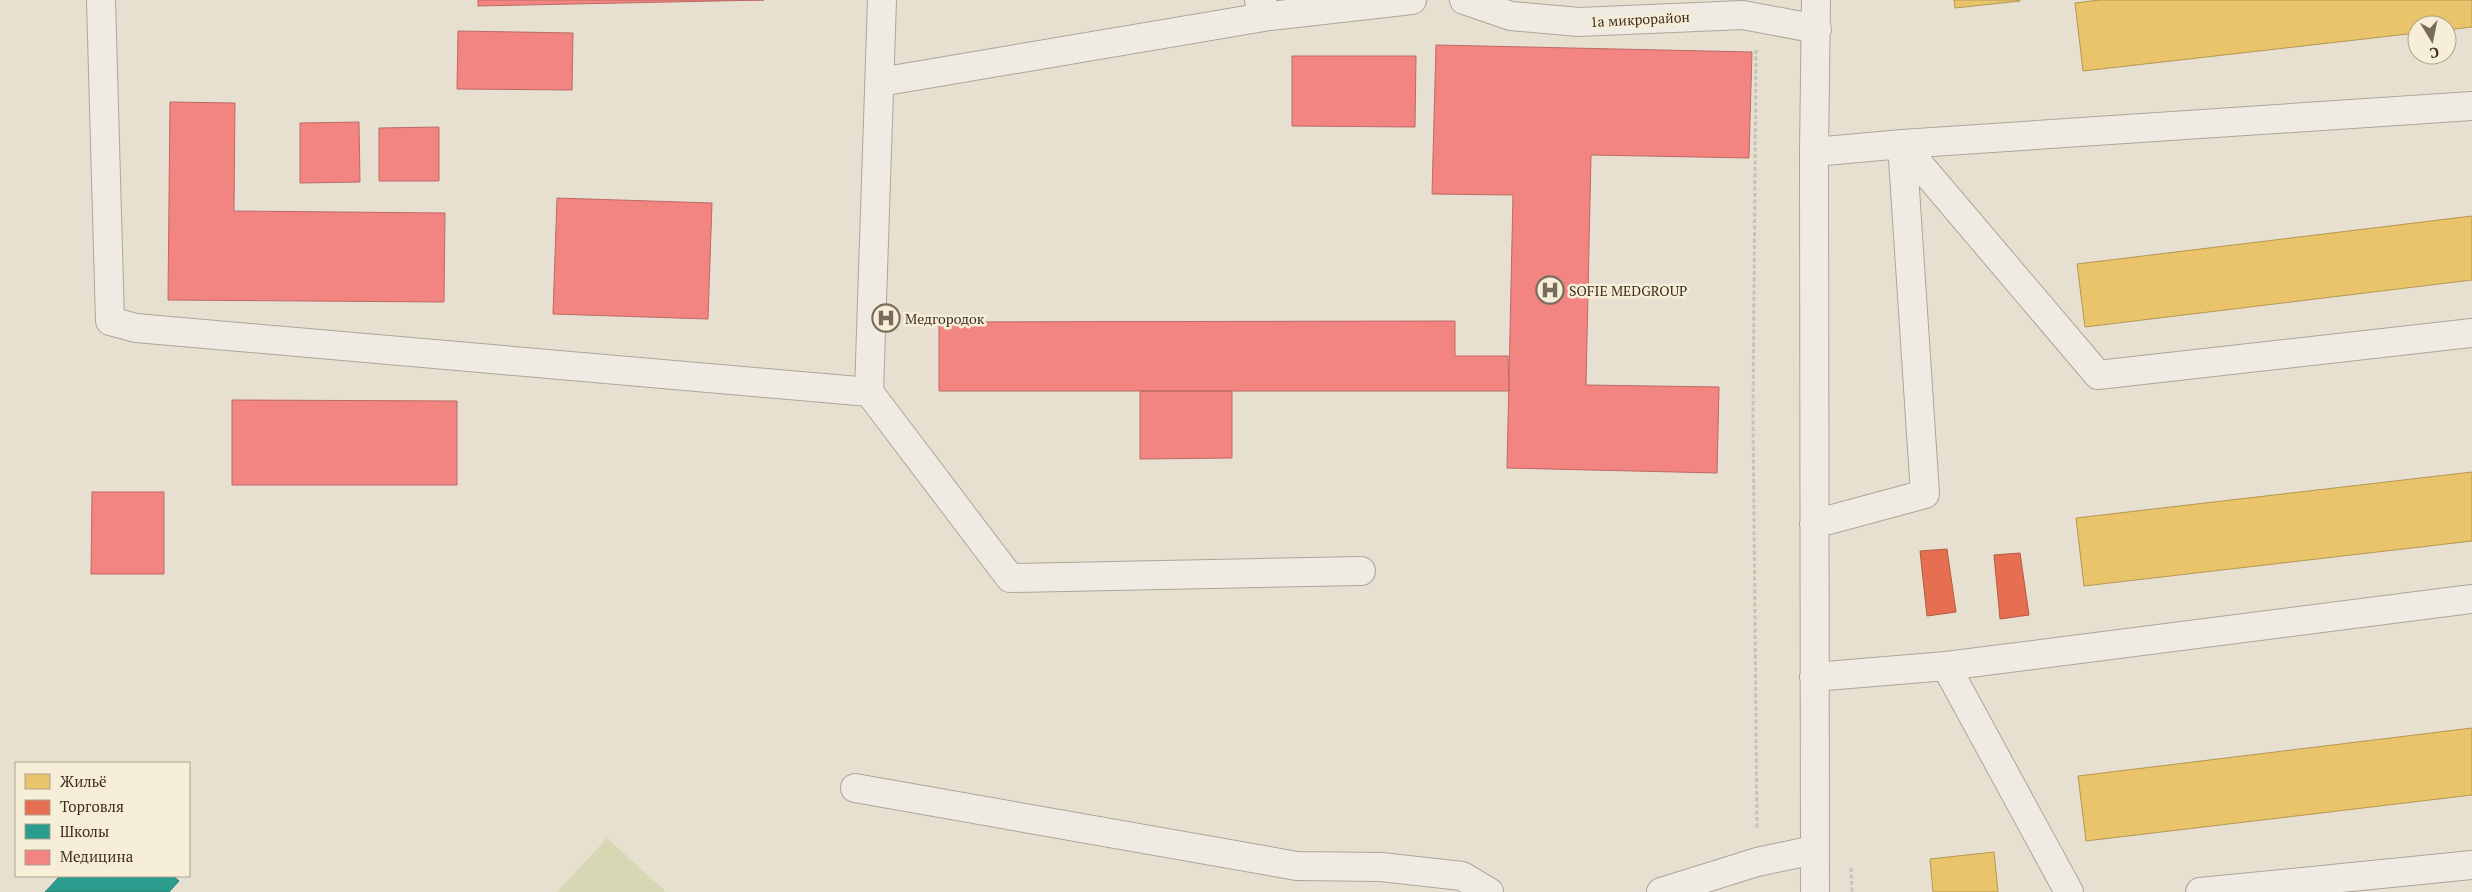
<svg xmlns="http://www.w3.org/2000/svg" width="2472" height="892" font-family="'PT Serif',serif">
	<rect width="100%" height="100%" fill="#e7e0d1"/>
	<path fill="#d6d7b3" d="M607 838 666 892H557Z"/>
	<path fill="#e9c46a" stroke="#b59754" d="M1954 0H2020V1L1955 8Z
		M2100 0H2472V27L2447 30V25H2417V33L2083 71 2075 3Z
		M2472 216V280L2085 327 2077 264Z
		M2472 472V541L2084 586 2076 518Z
		M2472 728V795L2086 841 2078 776Z
		M1994 852 1998 892H1933L1930 859Z"/>
	<path fill="#e76f51" stroke="#b45c42" d="M1947 549 1956 612 1927 616 1920 551Z
		M2020 553 2029 615 2000 619 1994 555Z"/>
	<path fill="#2a9d8f" stroke="#307c6e" d="M60 876H173L179 881 169 892H45Z"/>
	<path fill="#f28482" stroke="#bc6a65" d="M478 0H764L478 6Z
		M458 31 573 33 572 90 457 89Z
		M1436 45 1752 52 1749 158 1591 155 1586 385 1719 387 1717 473 1507 468 1513 195 1432 194Z
		M1292 56H1416L1415 127 1292 126Z
		M170 102 235 103 234 211 445 213 444 302 168 300Z
		M359 122 360 182 300 183V123Z
		M439 127V181H379V128Z
		M557 198 712 203 708 319 553 314Z
		M1455 321V356H1508L1509 391H939V322Z
		M1140 391H1232V458L1140 459Z
		M232 400 457 401V485H232Z
		M92 492H164V574H91Z"/>
	<g fill="none" stroke-linecap="round" stroke-linejoin="round">
		<g stroke="#ada599" stroke-width="30">
			<path id="minor" d="M101 0 110 321 136 328 869 392
				M882 0 869 392 1010 578 1361 571
				M1464 0 1511 16 1579 22 1743 15 1817 29
				M1259 1 1270 16 1412 0
				M880 82 1270 16
				M1902 144 2098 375 2472 333
				M1814 152 1902 144 2472 106
				M1814 524 1925 494 1902 144
				M1946 666 2069 892
				M1814 677 1946 666 2472 599
				M855 788 1297 866 1381 867 1462 876 1489 892
				M1661 892 1757 862 1814 850
				M1815 892 1814 152 1816 0
				M2200 892 2472 865"/>
		</g>
		<path stroke="#c8c2b9" stroke-width="3" stroke-dasharray="4 2.5" stroke-linecap="butt" d="M1756 50 1753 415 1757 829
			M1851 868 1852 892"/>
		<use href="#minor" stroke="#efebe3" stroke-width="28"/>
	</g>
	<defs>
		<g id="hospital-ring" transform="scale(1.4375)"><circle r="9.5" fill="#f7eed8" stroke="#786c5e" stroke-width="1.5"/><path d="M-5-5h3v3.5h4V-5h3V5h-3V1.5h-4V5h-3Z" fill="#786c5e"/></g>
	</defs>
	<g fill-rule="evenodd">
		<use href="#hospital-ring" x="1550" y="290"/>
		<use href="#hospital-ring" x="886" y="318"/>
	</g>
	<g text-anchor="middle" dominant-baseline="central" stroke-width="5" stroke-linejoin="round" paint-order="stroke">
		<g font-size="14" fill="#3d2e20" stroke="#f7eed8">
			<text transform="translate(1640 19) rotate(-3)">1а микрорайон</text>
		</g>
		<g font-size="14" fill="#3d2e20" stroke="#f7eed8" text-anchor="start">
			<text x="1569" y="290">SOFIE MEDGROUP</text>
			<text x="905" y="318">Медгородок</text>
		</g>
	</g>
	<rect x="15" y="762" width="175" height="115" fill="#f7eed8" stroke="#ada18e"/>
	<rect x="25" y="774" width="25" height="15" fill="#e9c46a" stroke="#ada18e"/>
	<text x="60" y="787" font-size="15" fill="#3d2e20">Жильё</text>
	<rect x="25" y="800" width="25" height="15" fill="#e76f51" stroke="#ada18e"/>
	<text x="60" y="812" font-size="15" fill="#3d2e20">Торговля</text>
	<rect x="25" y="824" width="25" height="15" fill="#2a9d8f" stroke="#ada18e"/>
	<text x="60" y="837" font-size="15" fill="#3d2e20">Школы</text>
	<rect x="25" y="850" width="25" height="15" fill="#f28482" stroke="#ada18e"/>
	<text x="60" y="862" font-size="15" fill="#3d2e20">Медицина</text>
	<g transform="translate(2432 40) rotate(170)"><circle r="24" fill="#f7eed8" stroke="#ada18e"/>
	<path d="M0-4L9 19L0 12L-9 19Z" fill="#786c5e"/>
	<text y="-8" font-size="14" font-weight="bold" text-anchor="middle" fill="#3d2e20">С</text>
	</g>
</svg>
